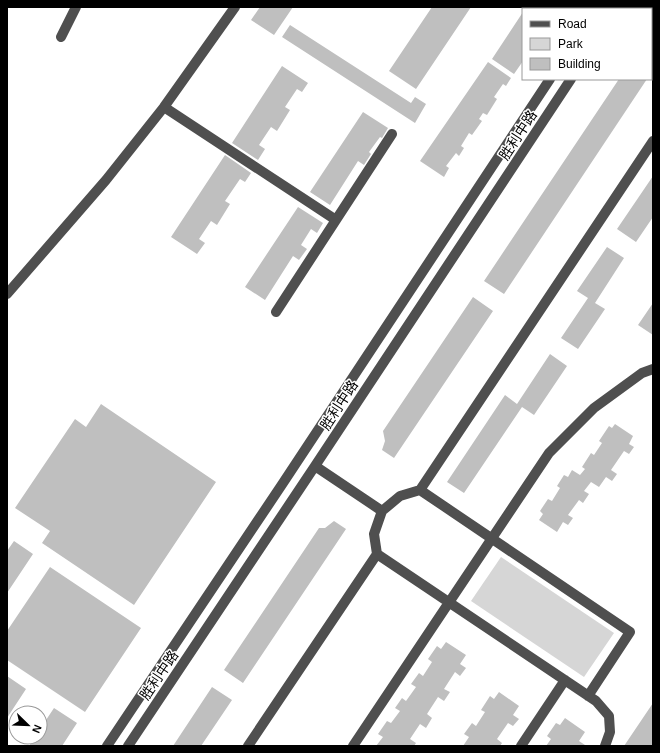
<svg xmlns="http://www.w3.org/2000/svg" width="660" height="753" font-family="Helvetica,'Noto Sans SC',sans-serif">
	<rect width="100%" height="100%" fill="#fff"/>
	<path fill="#d6d6d6" d="M501 557 614 633 584 677 471 601Z"/>
	<path fill="#bfbfbf" d="M260 7H293L274 35 251 20Z
		M432 7H471L416 89 389 71Z
		M526 7H558L557 9H525Z
		M523 12V61L514 74 492 59Z
		M290 25 411 103 415 97 426 104 415 123 282 37Z
		M653 34V47L651 46V37Z
		M651 51 653 52V71L651 74Z
		M488 62 511 78 506 86 503 84 494 97 497 99 487 115 483 113 479 119 482 121 472 135 469 133 461 146 464 148 459 156 456 153 446 166 449 168 444 177 420 161Z
		M282 66 308 83 302 92 297 89 285 107 290 110 277 131 271 127 259 145 265 149 258 160 232 143Z
		M619 79H647L504 294 484 281Z
		M363 112 388 128 382 138 380 137 369 152 371 154 364 165 358 161 330 205 310 192Z
		M225 155 251 173 245 182 240 179 225 201 230 204 217 225 211 221 199 239 205 243 197 254 171 237Z
		M653 176V217L636 242 617 229Z
		M298 207 323 223 317 233 311 229 301 245 307 249 299 260 293 256 265 300 245 287Z
		M607 247 624 258 595 303 605 309 578 349 561 338 588 298 577 291Z
		M473 297 493 311 394 458 382 450 385 441 383 431Z
		M653 303V335L638 325Z
		M550 354 567 366 534 415 522 407 464 493 447 482 505 395 517 404Z
		M101 404 216 482 134 605 42 543 50 531 15 508 75 419 86 427Z
		M615 424 633 436 629 444 634 447 629 454 624 451 611 470 617 474 612 481 606 477 599 487 591 482 584 491 589 494 583 503 579 500 568 515 573 518 568 525 563 522 557 532 539 520 543 514 540 511 548 499 552 501 560 488 557 486 564 475 568 477 572 470 580 475 585 469 582 467 591 453 594 455 602 443 599 441 609 426 612 428Z
		M334 521 346 529 243 683 224 670 319 528H325Z
		M14 541 33 554 7 593V551Z
		M50 567 141 628 85 712 7 660V631Z
		M446 642 466 655 460 664 466 668 460 676 455 672 444 689 450 692 444 701 438 697 427 714 432 718 426 728 420 724 410 739 416 743 414 746H376L383 737 378 734 387 721 391 723 400 711 395 708 402 698 406 701 416 687 411 684 419 673 423 676 432 662 428 659 437 646 441 649Z
		M7 676 26 689 7 718Z
		M212 687 232 700 201 746H173Z
		M499 692 519 706 513 715 519 719 513 726 508 723 497 739 502 743 500 746H463L469 737 464 734 472 723 476 726 485 712 481 710 490 696 494 699Z
		M653 703V746H624Z
		M54 708 77 723 62 746H29L35 737H40V729Z
		M565 718 585 732 579 741 585 745 584 746H546L551 739 547 736 556 723 560 725Z"/>
	<g fill="none" stroke-linecap="round" stroke-linejoin="round">
		<path stroke="#4f4f4f" stroke-width="10" d="M596 9 598 7
			M618 9 619 7
			M61 37 76 7
			M164 107 336 220
			M7 294 106 180 164 107 235 7
			M276 312 392 134
			M315 466 382 511
			M420 490 630 632 588 696
			M377 554 596 701 609 716 610 732 605 746
			M107 746 283 483 550 79
			M128 746 315 466 571 79
			M248 746 377 554 374 534 382 511 400 496 420 490 653 141
			M353 746 549 453 594 408 642 373 653 369
			M521 746 565 680"/>
	</g>
	<g text-anchor="middle" dominant-baseline="central" stroke-width="3" stroke-linejoin="round" paint-order="stroke">
		<g font-size="14" fill="#000" stroke="#fff">
			<text transform="translate(518 135) rotate(-57)">胜利中路</text>
			<text transform="translate(339 405) rotate(-57)">胜利中路</text>
			<text transform="translate(159 675) rotate(-56)">胜利中路</text>
		</g>
	</g>
	<rect width="660" height="753" fill="none" stroke="#000000" stroke-width="16"/>
	<rect x="522" y="8" width="130" height="72" fill="#ffffff" stroke="#999999"/>
	<rect x="530" y="21" width="20" height="6" fill="#4f4f4f" stroke="#999999"/>
	<text x="558" y="28" font-size="12" fill="#000000">Road</text>
	<rect x="530" y="38" width="20" height="12" fill="#d6d6d6" stroke="#999999"/>
	<text x="558" y="48" font-size="12" fill="#000000">Park</text>
	<rect x="530" y="58" width="20" height="12" fill="#bfbfbf" stroke="#999999"/>
	<text x="558" y="68" font-size="12" fill="#000000">Building</text>
	<g transform="translate(28 725) rotate(113)"><circle r="19" fill="#ffffff" stroke="#999999"/>
	<path d="M0-3L7 15L0 10L-7 15Z" fill="#000000"/>
	<text y="-6" font-size="11" font-weight="bold" text-anchor="middle" fill="#000000">N</text>
	</g>
</svg>
